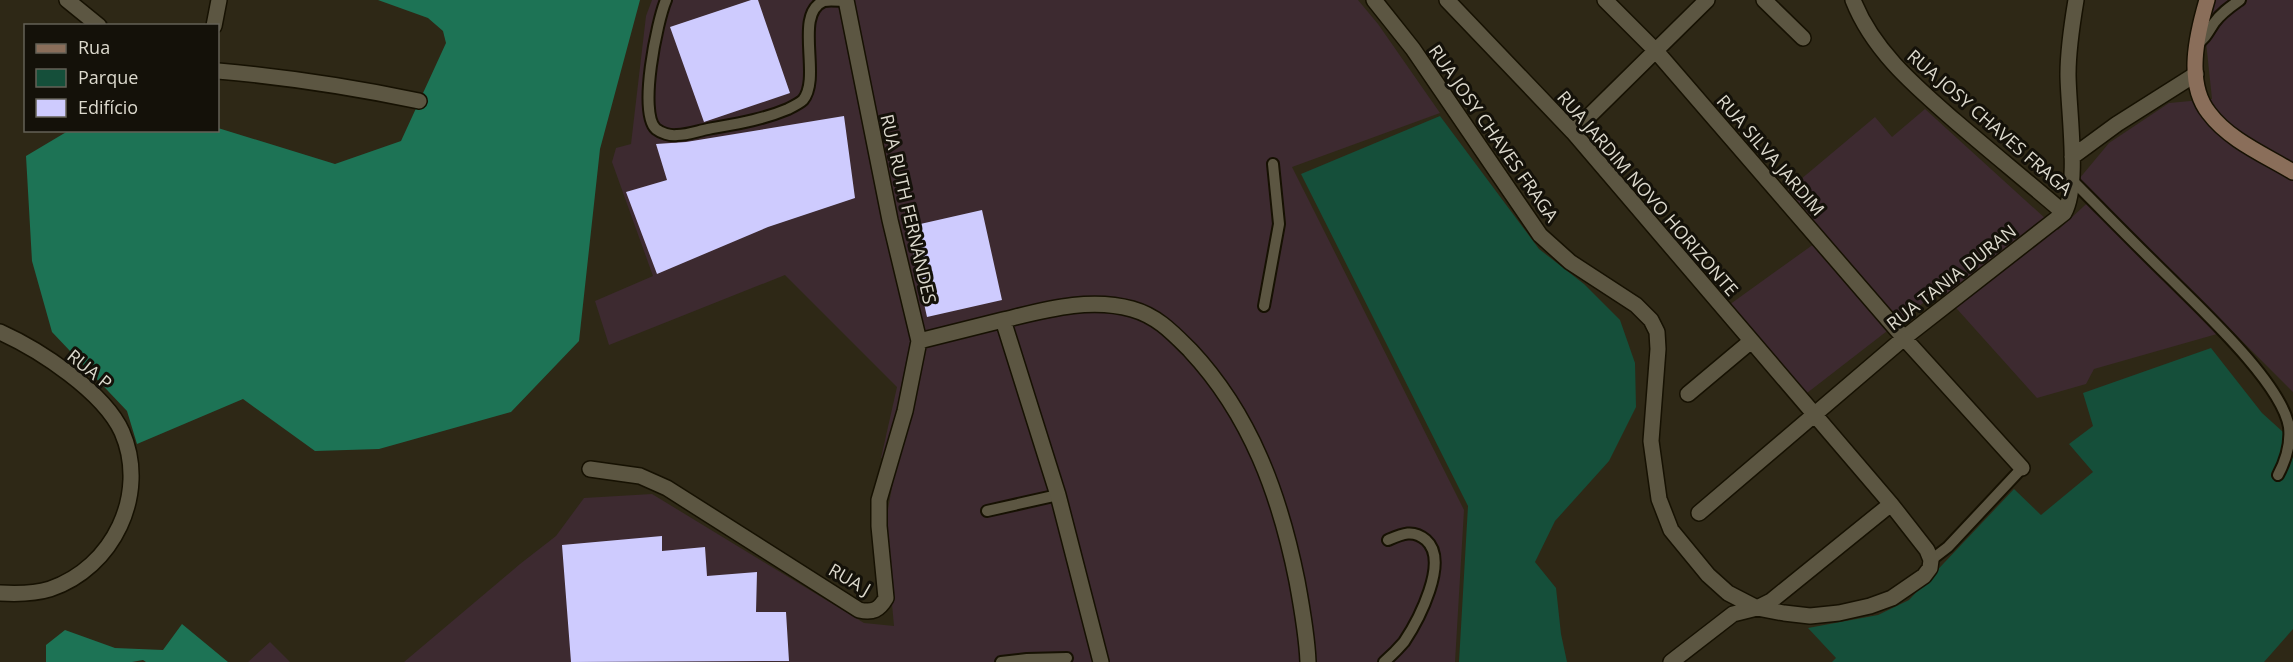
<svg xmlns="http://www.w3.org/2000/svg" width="2293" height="662" font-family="'Open Sans',sans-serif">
	<rect width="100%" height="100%" fill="#2e2816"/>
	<path fill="#3d2a30" d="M652 0H1358L1378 24 1440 113 1292 167 1464 510 1455 662H404L520 564 556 536 584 498 652 494 864 623 894 626 885 526 898 454 881 458 897 387 785 275 609 345 595 301 653 276 612 162 616 148 631 144 646 16Z
		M2212 0H2293V392L2231 330 2094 369 2086 384 2037 398 1940 290 1807 393 1729 305 1825 236 1788 190 1875 117 1892 137 1925 109 2058 230 2096 195 2079 179 2109 143 2169 103 2212 99 2205 32Z
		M270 642 290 662H248Z"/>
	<path fill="#154f3a" d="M1440 116 1539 249 1584 284 1620 320 1635 363 1636 407 1609 461 1555 521 1535 562 1556 588 1561 634 1567 662H1459L1468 506 1301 174Z
		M2211 348 2262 413 2293 441V629L2264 662H1832L1836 658 1808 628 1878 615 1909 600 2014 489 2041 515 2093 472 2069 444 2093 426 2083 393Z"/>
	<path fill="#1d7355" d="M378 0H640L600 149 579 341 511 412 379 449 315 451 243 399 137 444 127 411 52 332 32 261 26 156 68 131 218 130V128L335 164 401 141 446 43 443 31 428 18Z
		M182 624 228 662H146L143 660 132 662H46V645L65 630 115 648 163 650Z"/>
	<path fill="#cecbfe" d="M751 0H758L790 93 704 122 670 27Z
		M844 116 855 198 768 227 657 274 626 192 667 180 656 144 686 142Z
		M982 210 1002 300 927 317 907 227Z
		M662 536V551L705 547 707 576 757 572 756 612H786L789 661 571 662 562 545Z"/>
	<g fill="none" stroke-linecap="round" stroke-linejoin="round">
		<g stroke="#161102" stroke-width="14">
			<path id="service" d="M666 0C657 21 638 113 656 129 661 133 670 136 677 135 687 135 698 131 708 129 735 124 762 120 788 109 792 107 800 103 803 100 822 77 793 14 824 1 830 0 840 1 846 1
				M2196 45C2206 38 2208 32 2214 23 2221 13 2230 7 2240 0
				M2071 179C2104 212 2137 246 2171 279 2203 311 2282 384 2289 427 2291 445 2286 460 2278 475
				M1264 306 1279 224 1273 164
				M987 511 1058 495
				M1931 560 1948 547 2022 468
				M1001 662 1027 659 1067 658
				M1384 662C1391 656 1398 649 1404 642 1418 621 1450 561 1426 540 1413 529 1402 534 1388 540"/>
		</g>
		<g stroke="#161102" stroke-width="18">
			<path id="minor" d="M67 0 99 26
				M846 0 890 220 919 341C947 334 975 327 1003 320 1045 310 1089 297 1132 309 1157 316 1172 332 1190 350 1251 415 1280 496 1297 581 1302 608 1307 635 1308 662
				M1374 0 1413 49 1540 235 1570 262 1636 305 1651 320 1657 332 1658 349 1651 441 1659 499 1671 530 1708 575 1728 593 1757 608 1784 613 1810 616 1839 613 1870 606 1892 598 1924 576 1930 568 1931 560 1927 550 1891 504 1573 132 1447 0
				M1605 0 1656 51 1904 338 2022 468
				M1764 0 1803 38
				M1853 0C1873 51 1915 86 1955 121 1991 152 2028 182 2064 213
				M214 26 219 0
				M218 71C286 77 352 87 419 101
				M1573 132 1707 0
				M2072 157 2117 124 2196 74
				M1003 320 1058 495 1101 662
				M0 332C40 350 104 392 122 432 149 494 113 568 50 589 34 594 17 594 0 593
				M1688 394 1750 342
				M590 469 640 476 667 488 859 610C873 613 879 610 886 598L879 526V500L905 411 919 341
				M1699 513 1904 338 2064 213C2080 185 2068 108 2068 74 2068 49 2072 24 2076 0
				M1671 662 1733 614 1757 608 1771 601 1891 504"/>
		</g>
		<g stroke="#161102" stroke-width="18">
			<path id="secondary" d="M2207 0C2197 34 2185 83 2209 113 2229 140 2265 155 2293 172"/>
		</g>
		<use href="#service" stroke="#5c5642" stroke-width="10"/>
		<use href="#minor" stroke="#5c5642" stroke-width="15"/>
		<use href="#secondary" stroke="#8a6e5a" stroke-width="15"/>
	</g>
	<g text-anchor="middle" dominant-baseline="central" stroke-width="6" stroke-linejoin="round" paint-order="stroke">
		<g font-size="18" fill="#dcd9cd" stroke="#141109">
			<text transform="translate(1990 122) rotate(41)">RUA JOSY CHAVES FRAGA</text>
			<text transform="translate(1494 133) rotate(55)">RUA JOSY CHAVES FRAGA</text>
			<text transform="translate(1771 155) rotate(49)">RUA SILVA JARDIM</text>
			<text transform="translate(1648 193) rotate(49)">RUA JARDIM NOVO HORIZONTE</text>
			<text transform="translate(909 209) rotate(77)">RUA RUTH FERNANDES</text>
			<text transform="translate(1951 277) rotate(-38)">RUA TANIA DURAN</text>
			<text transform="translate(90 369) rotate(39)">RUA P</text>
			<text transform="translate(850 579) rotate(30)">RUA J</text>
		</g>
	</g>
	<rect x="24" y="24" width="195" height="108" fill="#141109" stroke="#646157" stroke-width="1.5"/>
	<rect x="36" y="44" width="30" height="9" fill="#8a6e5a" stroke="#646157" stroke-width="1.5"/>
	<text x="78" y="54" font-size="18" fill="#dcd9cd">Rua</text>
	<rect x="36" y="69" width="30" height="18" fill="#154f3a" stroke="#646157" stroke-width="1.5"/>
	<text x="78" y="84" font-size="18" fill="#dcd9cd">Parque</text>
	<rect x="36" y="99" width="30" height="18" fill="#cecbfe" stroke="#646157" stroke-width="1.5"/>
	<text x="78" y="114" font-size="18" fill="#dcd9cd">Edifício</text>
</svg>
